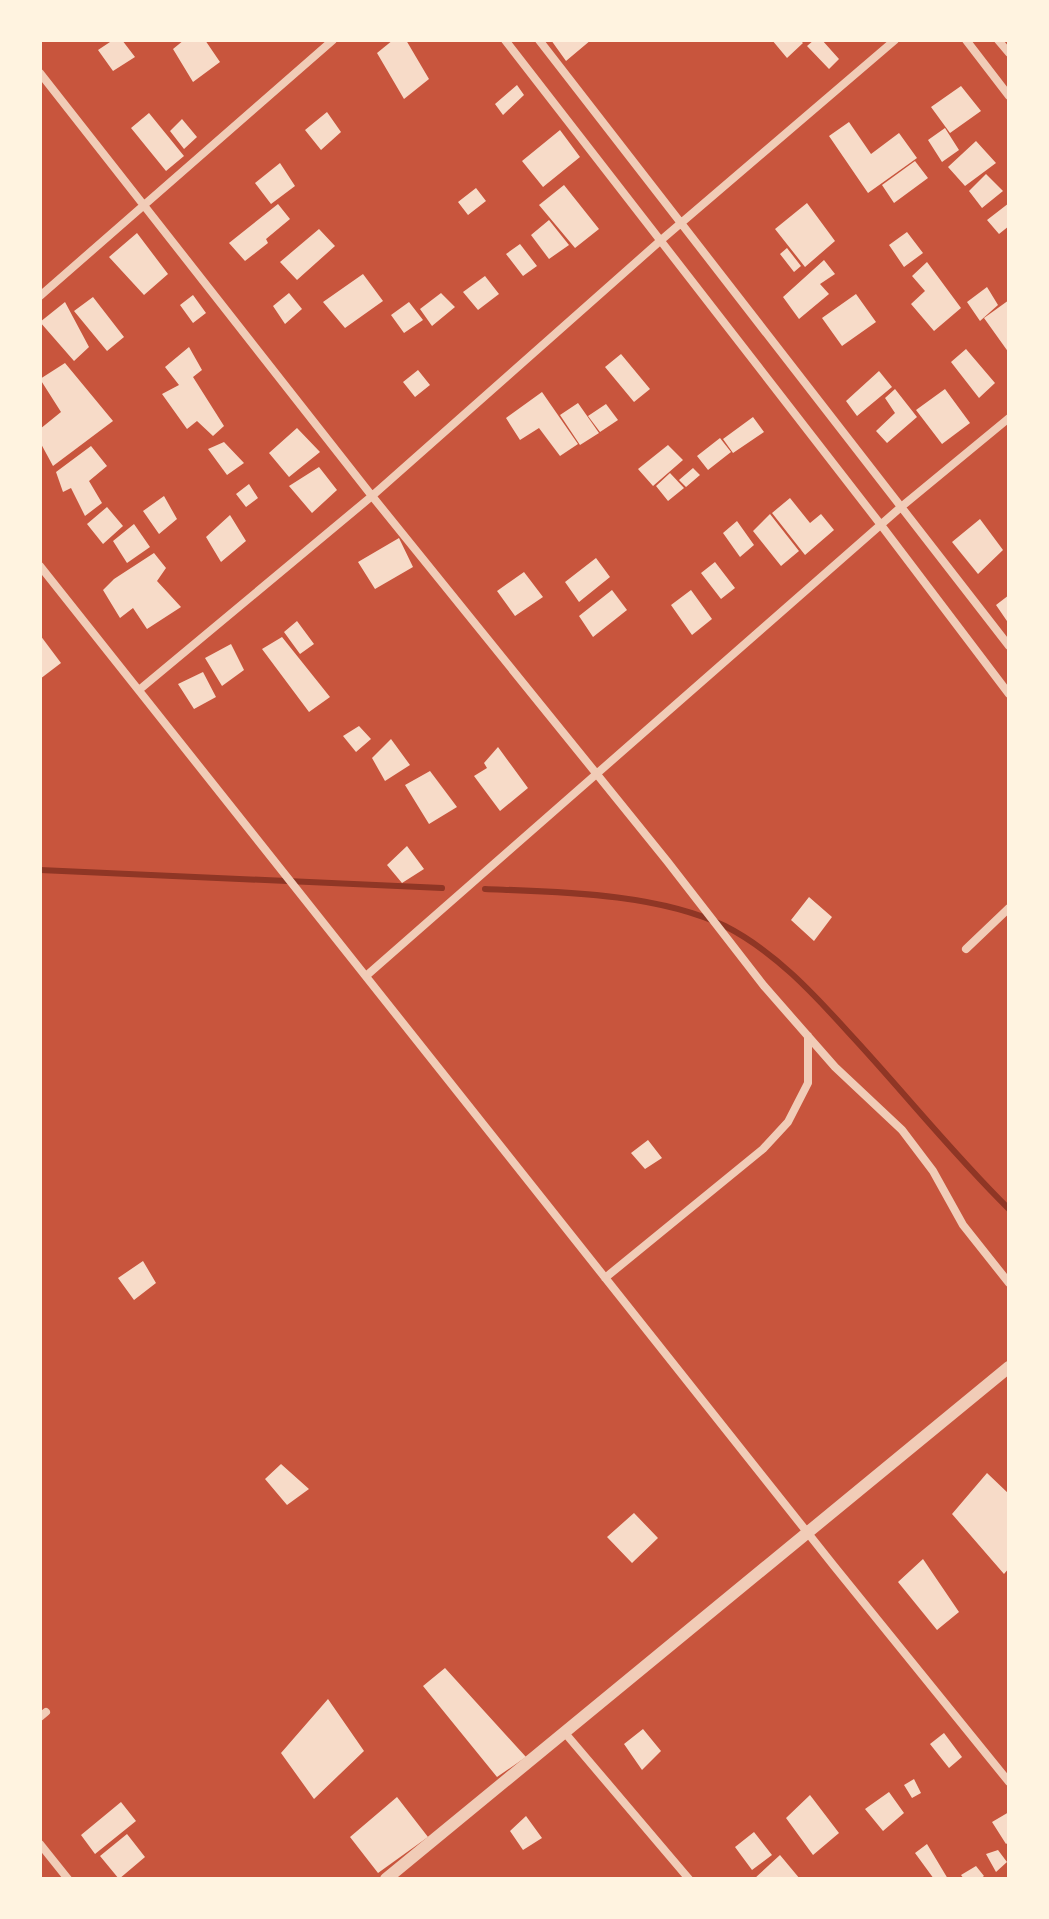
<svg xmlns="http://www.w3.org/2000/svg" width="1049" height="1919" font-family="Figtree,sans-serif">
	<rect width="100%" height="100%" fill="#c8553d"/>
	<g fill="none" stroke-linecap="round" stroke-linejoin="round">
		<path stroke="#8f3625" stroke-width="6" d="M40 870 442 888
			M485 889C560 892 657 893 725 926 774 951 813 993 849 1033 903 1091 952 1153 1009 1209"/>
	</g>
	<path fill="#f7dbc8" d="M113 40H122L135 57 113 71 98 50Z
		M184 40H205L220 62 193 82 173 49Z
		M393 40H406L429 79 404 99 377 53Z
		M551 40H591L566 61Z
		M772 40H800L803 43 787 58Z
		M814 40H822L839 59 829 69 807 46Z
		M517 85 524 95 503 115 495 104Z
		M961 86 981 111 950 133 931 107Z
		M327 112 341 132 321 150 305 130Z
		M149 113 184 156 166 171 131 128Z
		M182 119 197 137 184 149 170 131Z
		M849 122 871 154 899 133 917 158 868 193 829 136Z
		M945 128 959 150 942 162 928 140Z
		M560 130 580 157 543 187 522 161Z
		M976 141 996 163 965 186 948 167Z
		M915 161 928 178 894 203 882 185Z
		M280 163 295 186 271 204 255 183Z
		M986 174 1003 191 982 208 969 191Z
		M564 185 599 229 575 248 539 205Z
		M476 188 486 201 468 215 458 202Z
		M807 203 835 241 805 267 775 229Z
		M1009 203V226L999 234 987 220Z
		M278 204 290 219 266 239 268 243 245 261 229 243Z
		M549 220 569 245 549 259 531 235Z
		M319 229 335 246 297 280 280 262Z
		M907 232 923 253 904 267 889 245Z
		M137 233 168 274 144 295 109 257Z
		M520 244 537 266 523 276 506 254Z
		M787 248 801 266 794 272 780 254Z
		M824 260 835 274 820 284 829 294 799 319 783 297Z
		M927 262 961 308 934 331 911 304 925 291 912 276Z
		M363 274 383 301 345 328 323 302Z
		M485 276 499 294 478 310 463 292Z
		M987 287 998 305 980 321 967 302Z
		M289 293 302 309 285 324 273 306Z
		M441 293 455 307 432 326 420 309Z
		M856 294 876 322 842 346 822 318Z
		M193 295 206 313 193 323 180 305Z
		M93 297 124 337 107 351 74 311Z
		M1009 300V353L984 318Z
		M65 302 89 347 74 361 40 322Z
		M409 302 423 320 404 333 391 315Z
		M189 347 202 370 193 377 224 426 213 436 197 421 187 429 162 394 179 385 165 367Z
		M966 349 995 383 979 398 951 362Z
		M621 354 650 389 634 402 605 367Z
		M65 363 113 421 53 466 40 442V429L61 412 40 379Z
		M418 370 430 385 415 397 403 382Z
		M879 371 892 387 857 416 846 401Z
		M895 389 917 417 887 443 876 431 895 413 885 398Z
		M945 389 970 423 942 444 916 410Z
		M542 392 578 444 560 456 539 428 520 440 506 418Z
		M578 403 599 433 580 445 560 415Z
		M606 404 618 420 600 432 588 416Z
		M753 417 764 432 733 453 723 439Z
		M297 428 320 452 289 477 269 453Z
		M720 438 731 452 708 470 697 456Z
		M224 442 244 463 227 475 208 449Z
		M668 445 683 460 653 486 638 469Z
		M91 446 107 466 89 481 102 503 85 516 71 488 63 492 56 472Z
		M319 467 337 490 312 513 289 486Z
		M693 468 700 475 686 487 679 480Z
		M670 473 684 488 668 501 656 486Z
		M249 484 258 498 246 507 236 494Z
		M164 496 177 519 159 534 143 511Z
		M790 498 810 523 821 514 834 530 805 555 772 513Z
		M107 507 123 526 103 544 87 524Z
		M770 514 799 551 781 566 753 531Z
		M230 515 246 541 221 562 206 537Z
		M980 519 1003 550 978 574 952 542Z
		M737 521 754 545 740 557 723 533Z
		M134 524 150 547 127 563 113 541Z
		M399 538 413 567 375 589 358 562Z
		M154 553 166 568 157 581 181 607 147 629 133 608 120 618 103 590 114 579Z
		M596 558 610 577 579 602 565 582Z
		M715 562 735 588 721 599 701 573Z
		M524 572 543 597 515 616 497 591Z
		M612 590 627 610 593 637 579 616Z
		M691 590 712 619 692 635 671 605Z
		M1009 595V624L996 605Z
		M297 621 314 644 300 654 284 632Z
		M40 635 61 663 40 679Z
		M282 637 330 697 309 712 262 649Z
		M231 644 244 670 222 686 205 658Z
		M203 672 216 697 194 709 178 684Z
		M359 726 371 739 356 752 343 736Z
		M391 739 410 765 385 781 372 758Z
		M498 747 528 788 500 811 474 776 487 768 484 763Z
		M430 771 457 807 429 824 405 785Z
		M407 846 424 869 402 883 387 865Z
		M809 897 832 917 814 941 791 920Z
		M648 1140 662 1158 645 1169 631 1153Z
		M143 1261 156 1283 134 1300 118 1278Z
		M281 1464 309 1489 287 1505 265 1479Z
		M987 1473 1009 1494V1568L1004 1574 952 1514Z
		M634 1513 658 1538 632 1563 607 1537Z
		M923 1559 959 1612 937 1630 898 1582Z
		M445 1668 526 1757 497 1777 423 1686Z
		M328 1699 364 1751 314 1799 281 1753Z
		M643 1729 661 1751 642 1770 624 1744Z
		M944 1733 962 1757 949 1768 930 1744Z
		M914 1779 921 1793 912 1798 904 1785Z
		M889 1792 904 1813 883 1831 865 1809Z
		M810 1795 839 1833 813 1855 786 1818Z
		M397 1797 428 1837 378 1873 350 1837Z
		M121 1802 136 1821 95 1854 81 1835Z
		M1009 1812V1842L1006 1844 992 1822Z
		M526 1816 542 1838 523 1850 510 1831Z
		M754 1832 772 1855 752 1870 735 1847Z
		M127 1834 145 1857 119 1879 100 1856Z
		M927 1844 948 1879H934L915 1853Z
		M998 1850 1007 1862 996 1872 986 1854Z
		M780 1855 800 1879H754Z
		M976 1866 984 1876 980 1879H964L961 1875Z"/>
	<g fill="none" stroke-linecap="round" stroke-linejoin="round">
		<path stroke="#f1ccb7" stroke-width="8" d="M505 40 881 525 1009 694
			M539 40 1009 646
			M966 40 1009 96
			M998 40 1009 53
			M40 73 372 496 667 861 764 986 835 1067 902 1130 933 1171 963 1225 1009 1283
			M40 296 333 40
			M40 566 834 1566 1009 1782
			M139 690 372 496 660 241 895 40
			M966 949 1009 908
			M366 976 901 507 1009 418
			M605 1278 763 1149 788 1122 808 1083V1036
			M40 1717 46 1712
			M565 1733 689 1879
			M40 1844 68 1879"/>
		<path stroke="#f1ccb7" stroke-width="12" d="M386 1879 1009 1367"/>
	</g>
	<rect width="1049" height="1919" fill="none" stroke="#fff3e0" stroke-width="84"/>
</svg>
